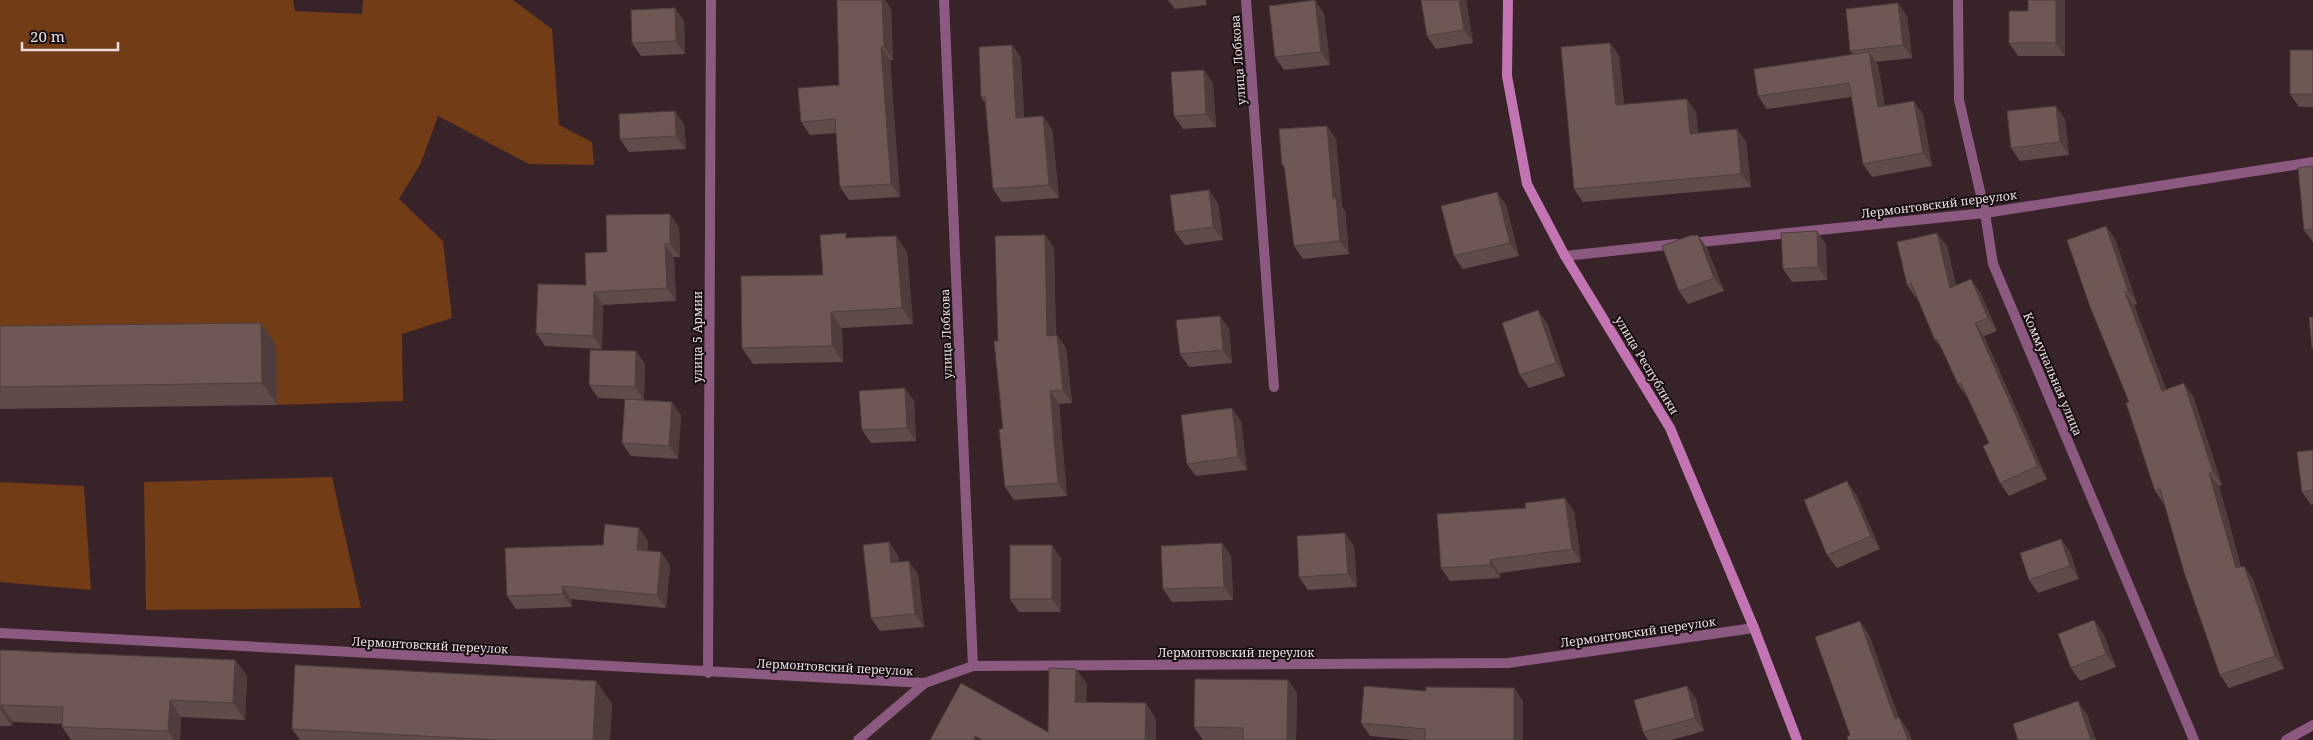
<svg xmlns="http://www.w3.org/2000/svg" width="2313" height="740" font-family="'Noto Serif',serif">
	<rect width="100%" height="100%" fill="#372328"/>
	<path fill="#723c17" d="M0 0H293L295 11 362 14 363 0H513L552 29 559 125 592 142 594 165 529 164 438 116 421 163 399 199 443 241 452 318 402 334 403 401 277 405 276 345 0 384Z
		M332 477 361 608 146 610 144 482Z
		M0 482 84 486 91 590 0 582Z"/>
	<g fill="none" stroke-linecap="round" stroke-linejoin="round">
		<path stroke="#8c5a81" stroke-width="10" d="M944 0 973 666
			M1246 0 1274 387
			M1958 0 1959 100 1985 213 1993 264 2194 740
			M1691 243 1985 213 2313 162
			M1565 256 1676 244
			M0 633 925 683 973 666 1508 663 1754 628
			M708 673 711 0
			M858 740 925 683
			M2286 740 2313 725"/>
		<path stroke="#c374b3" stroke-width="10" d="M1508 0 1507 76 1527 184 1565 256 1670 428 1754 628 1797 740"/>
	</g>
	<path fill="#5f4b49" d="M837 0H885L891 9 893 60H890L900 197 849 200 840 187 836 133 810 135 801 122 839 85Z
		M1168 0H1206L1207 5 1175 9Z
		M1466 0 1473 43 1436 49 1427 36Z
		M2028 0 2065 56H2018L2009 43 2028 11Z
		M675 8 684 21 685 54 641 56 632 43Z
		M1324 13 1330 65 1284 70 1275 57Z
		M1907 16 1912 58 1876 62 1878 65 1885 106 1923 114 1932 166 1872 177 1863 164 1851 97 1767 109 1758 96 1853 54 1850 51Z
		M1610 43 1619 56 1624 104 1696 112 1698 133 1737 129 1746 142 1751 187 1583 202 1574 189Z
		M1012 45 1021 58 1024 117 1052 129 1059 198 1002 202 993 189 985 103 981 97Z
		M2313 50V107H2299L2290 94Z
		M1213 83 1216 127 1183 129 1174 116Z
		M2065 119 2069 155 2020 161 2011 148Z
		M684 124 686 149 629 152 620 139Z
		M1336 139 1342 206 1345 211 1349 254 1303 259 1294 246 1285 170 1282 165Z
		M2313 166V242L2304 230Z
		M1497 192 1506 205 1519 256 1463 269 1454 256Z
		M1218 203 1223 240 1185 245 1175 232Z
		M2106 226 2115 239 2137 304 2134 305 2166 389 2193 396 2222 485 2219 486 2241 567 2253 579 2284 669 2229 688 2220 675 2164 504 2155 491Z
		M679 227 680 257H674L676 301 603 305 602 349 545 346 536 333 586 285 607 252Z
		M1045 235 1054 248 1056 335 1066 348 1072 403 1059 404 1067 496 1014 500 1005 487 1003 429 998 341Z
		M896 236 907 252 913 324 842 328 843 362 753 364 742 348 823 275 849 238Z
		M1826 244 1827 280 1792 282 1783 269Z
		M1947 246 1956 285 1980 292 1997 331 1984 336 2047 479 2009 496 2000 483 1989 443 1967 397 1958 384 1943 350 1935 340 1917 297 1916 298 1907 285Z
		M1707 248 1724 291 1688 304 1679 291Z
		M1220 316 1229 329 1232 363 1189 367 1180 354Z
		M261 323 276 345 277 405 0 409V326Z
		M1547 323 1565 376 1529 388 1520 375Z
		M636 351 645 364 644 400 598 398 589 385Z
		M905 388 914 401 916 441 871 443 862 430Z
		M681 415 678 459 631 456 622 443Z
		M1241 421 1247 470 1196 476 1187 464Z
		M2313 450V504L2311 505 2302 492Z
		M1856 494 1880 549 1837 568 1827 555Z
		M1574 511 1581 562 1500 573V578L1450 581 1441 568Z
		M639 528 648 541 647 551 661 552 670 565 666 608 571 599 572 607 516 609 507 596 603 545Z
		M1345 533 1354 546 1357 587 1308 590 1299 577Z
		M2061 539 2070 552 2079 579 2038 593 2029 580Z
		M1222 543 1231 556 1233 600 1172 602 1163 589Z
		M898 555 899 562 918 574 924 627 880 631 871 618Z
		M1061 558V612H1019L1010 599Z
		M2103 633 2116 667 2080 681 2071 668Z
		M0 650 235 660 247 676 245 720 181 717 180 740H71L62 727V724L13 722 12 726H0Z
		M1288 680 1297 693 1296 740H1203L1194 727Z
		M596 681 612 704 610 740H300L292 729Z
		M1687 686 1696 699 1704 731 1671 740H1648L1643 732Z
		M1514 688 1523 701V740H1413L1370 736 1361 723Z"/>
	<path fill="#4e3d3c" d="M882 0H885L891 9 893 60 884 47Z
		M1315 0 1324 13 1330 65 1321 52Z
		M1459 0H1466L1473 43 1464 30Z
		M2056 0H2065V56L2056 43Z
		M1898 3 1907 16 1912 58 1903 45Z
		M675 8 684 21 685 54 676 41Z
		M1610 43 1619 56 1625 118 1616 105Z
		M1012 45 1021 58 1025 131 1016 118Z
		M881 47 890 60 900 197 891 184Z
		M1869 52 1878 65 1887 120 1878 107Z
		M1204 70 1213 83 1216 127 1206 114Z
		M1687 99 1696 112 1699 147 1690 134Z
		M1914 101 1923 114 1932 166 1923 153Z
		M2056 106 2065 119 2069 155 2060 142Z
		M675 111 684 124 686 149 676 136Z
		M1043 116 1052 129 1059 198 1049 185Z
		M1327 126 1336 139 1342 206 1345 211 1349 254 1340 241 1333 198Z
		M1737 129 1746 142 1751 187 1741 174Z
		M1209 190 1218 203 1223 240 1213 227Z
		M1497 192 1506 205 1519 256 1510 243Z
		M670 214 679 227 680 257 670 244Z
		M2106 226 2115 239 2137 304 2128 291Z
		M1817 231 1826 244 1827 280 1818 267Z
		M1937 233 1947 246 1959 301 1950 288Z
		M1045 235 1054 248 1056 349 1047 336Z
		M1698 235 1707 248 1724 291 1714 278Z
		M896 236 907 252 913 324 902 308Z
		M665 244 674 257 676 301 667 288Z
		M1971 279 1980 292 1997 331 1988 318Z
		M594 292 603 305 602 349 593 336Z
		M2125 292 2134 305 2171 404 2162 391Z
		M1538 310 1547 323 1565 376 1556 363Z
		M831 312 842 328 843 362 832 346Z
		M1220 316 1229 329 1232 363 1223 350Z
		M261 323 276 345 277 405 262 383Z
		M1975 323 1984 336 2047 479 2038 466Z
		M1057 335 1066 348 1072 403 1063 390Z
		M636 351 645 364 644 400 635 387Z
		M2184 383 2193 396 2222 485 2213 472Z
		M905 388 914 401 916 441 907 428Z
		M1050 391 1059 404 1067 496 1058 483Z
		M672 402 681 415 678 459 669 446Z
		M1232 408 1241 421 1247 470 1238 457Z
		M2209 473 2219 486 2245 581 2236 568Z
		M1847 481 1856 494 1880 549 1871 536Z
		M1565 498 1574 511 1581 562 1572 549Z
		M639 528 648 541 646 563 637 550Z
		M1345 533 1354 546 1357 587 1348 574Z
		M2061 539 2070 552 2079 579 2070 566Z
		M889 542 898 555 900 576 891 563Z
		M1222 543 1231 556 1233 600 1224 587Z
		M1052 545 1061 558V612L1052 599Z
		M661 552 670 565 666 608 657 595Z
		M1490 560 1500 573V578L1491 565Z
		M909 561 918 574 924 627 915 614Z
		M2244 566 2253 579 2284 669 2275 656Z
		M562 586 571 599 572 607 563 594Z
		M2094 620 2103 633 2116 667 2106 654Z
		M1860 621 1869 634 1904 732 1895 719Z
		M235 660 247 676 245 720 233 703Z
		M1076 669 1087 684 1086 718 1075 702Z
		M1288 680 1297 693 1296 740H1287Z
		M596 681 612 704 610 740H593Z
		M1687 686 1696 699 1704 731 1695 718Z
		M1514 688 1523 701V740H1514Z
		M170 700 181 717 180 740H174L168 731Z
		M2078 701 2087 714 2096 740H2091Z
		M1146 703 1156 719V740H1145Z
		M1 705 13 722 12 726 1 710Z
		M1899 717 1908 730 1912 740H1908Z
		M975 736 978 740H973Z"/>
	<path fill="#6f5755" stroke="#4e3d3c" d="M837 0H882L884 47H881L891 184 840 187 835 119 801 122 798 88 839 85Z
		M1315 0 1321 52 1275 57 1269 6Z
		M1421 0H1459L1464 30 1427 36Z
		M2028 0H2056V43H2009V11H2028Z
		M1898 3 1903 45 1850 51 1846 9Z
		M675 8 676 41 632 43 631 10Z
		M1610 43 1616 105 1687 99 1690 134 1737 129 1741 174 1574 189 1561 47Z
		M1012 45 1016 118 1043 116 1049 185 993 189 985 97H981L979 47Z
		M2290 50H2313V94H2290Z
		M1869 52 1878 107 1914 101 1923 153 1863 164 1849 83 1758 96 1754 69Z
		M1204 70 1206 114 1174 116 1171 72Z
		M2056 106 2060 142 2011 148 2007 111Z
		M675 111 676 136 620 139 619 114Z
		M1327 126 1333 198H1336L1340 241 1294 246 1284 165H1282L1279 129Z
		M2313 166V229L2304 230 2298 168Z
		M1209 190 1213 227 1175 232 1170 195Z
		M1497 192 1510 243 1454 256 1441 206Z
		M670 214V244H665L667 288 594 292 593 336 536 333 538 284 586 285 585 253 607 252 606 215Z
		M2106 226 2128 291 2125 292 2162 391 2184 383 2213 472 2209 473 2236 568 2244 566 2275 656 2220 675 2184 572 2160 489 2155 491 2126 403 2129 402 2089 304 2067 240Z
		M1817 231 1818 267 1783 269 1781 233Z
		M846 233V238L896 236 902 308 831 312 832 346 742 348 741 276 823 275 820 235Z
		M1937 233 1950 288 1971 279 1988 318 1975 323 2038 466 2000 483 1983 446 1989 443 1961 383 1958 384 1937 339 1935 340 1911 283 1907 285 1897 242Z
		M1045 235 1047 336 1057 335 1063 390 1050 391 1058 483 1005 487 999 429H1003L994 341H998L995 236Z
		M1698 235 1714 278 1679 291 1662 246 1689 236Z
		M1538 310 1556 363 1520 375 1502 323Z
		M1220 316 1223 350 1180 354 1176 320Z
		M2309 317H2313V349H2312Z
		M261 323 262 383 0 387V326Z
		M590 350 636 351 635 387 589 385Z
		M905 388 907 428 862 430 859 391Z
		M625 399 672 402 669 446 622 443Z
		M1232 408 1238 457 1187 464 1181 415Z
		M2313 450V490L2302 492 2297 452Z
		M1847 481 1871 536 1827 555 1804 500Z
		M1565 498 1572 549 1490 560 1491 565 1441 568 1437 514 1526 508 1525 503Z
		M605 524 639 528 637 550 661 552 657 595 562 586 563 594 507 596 505 548 603 545Z
		M1345 533 1348 574 1299 577 1297 536Z
		M2061 539 2070 566 2029 580 2020 553Z
		M889 542 891 563 909 561 915 614 871 618 863 545Z
		M1222 543 1224 587 1163 589 1161 546Z
		M1010 545H1052V599H1010Z
		M2094 620 2106 654 2071 668 2058 634Z
		M1860 621 1895 719 1899 717 1908 740H1848L1847 737 1850 735 1815 637Z
		M0 650 235 660 233 703 170 700 168 731 62 727 63 707 1 705V710H0Z
		M295 665 596 681 593 740H497L292 729Z
		M1049 668 1076 669 1075 702 1146 703 1145 740H982L975 736 973 740H930L961 683 1048 732Z
		M1195 679 1288 680 1287 740H1243V728L1194 727Z
		M1364 686 1426 691V687L1514 688V740H1425V729L1361 723Z
		M1687 686 1695 718 1643 732 1634 700Z
		M2078 701 2091 740H2018L2013 724Z"/>
	<g text-anchor="middle" dominant-baseline="central" stroke-width="4" stroke-linejoin="round" paint-order="stroke">
		<g font-size="12" fill="#ebdde1" stroke="#180f12">
			<text transform="translate(1238 60) rotate(-94)">улица Лобкова</text>
			<text transform="translate(1939 204) rotate(-7)">Лермонтовский переулок</text>
			<text transform="translate(946 334) rotate(-92)">улица Лобкова</text>
			<text transform="translate(697 337) rotate(-90)">улица 5 Армии</text>
			<text transform="translate(1647 365) rotate(59)">улица Республики</text>
			<text transform="translate(2053 374) rotate(67)">Коммунальная улица</text>
			<text transform="translate(1638 632) rotate(-8)">Лермонтовский переулок</text>
			<text transform="translate(430 645) rotate(3)">Лермонтовский переулок</text>
			<text x="1236" y="652">Лермонтовский переулок</text>
			<text transform="translate(835 667) rotate(3)">Лермонтовский переулок</text>
		</g>
	</g>
	<path d="M22 42v8h96v-8" fill="none" stroke="#ebdde1" stroke-width="2.5"/>
	<text x="30" y="42" font-size="15" fill="#ebdde1" stroke="#180f12" stroke-width="4" paint-order="stroke">20 m</text>
</svg>
